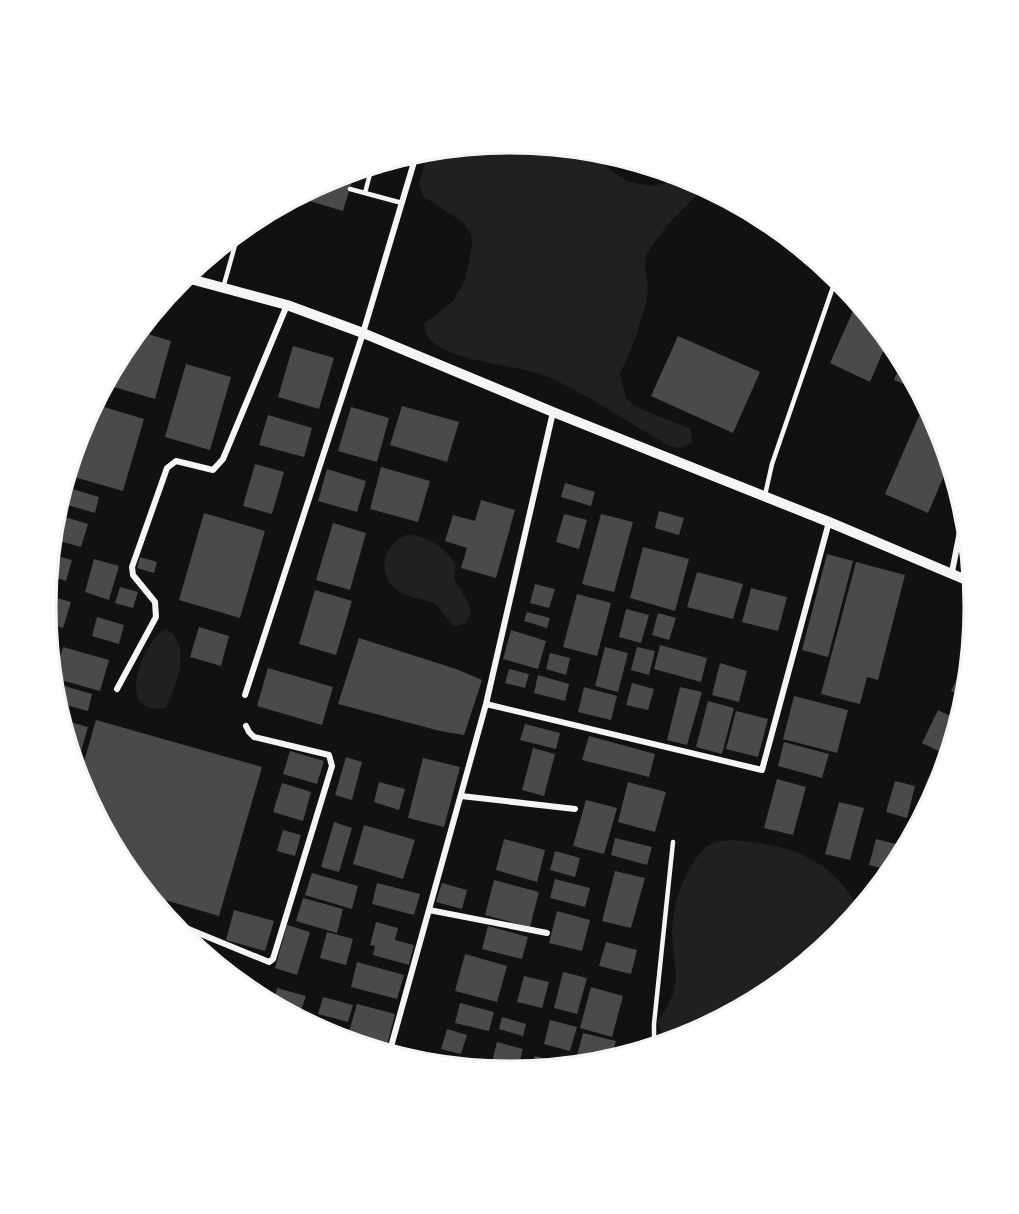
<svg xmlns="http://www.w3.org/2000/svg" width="1019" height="1214" font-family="'DejaVu Sans',sans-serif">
	<rect width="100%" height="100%" fill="#111"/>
	<path fill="#202020" d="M510 143 586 150 616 174 627 181 639 184 650 186 674 182 683 177 705 187 668 224 646 254 645 266 648 290 646 303 635 340 620 374 626 398 634 406 691 429 692 442 681 448 669 446C631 424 593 398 553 379 522 364 447 363 428 337 426 333 425 328 424 324L452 302 465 281 472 245 471 234 464 223 423 196 419 183 429 150Z
		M406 535C426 534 447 549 456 565L454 579 467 600 471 611 466 623 455 626C446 620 442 608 433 603 423 598 412 599 402 593 376 580 380 546 406 535Z
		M166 629C194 644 176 686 166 708 109 717 147 635 166 629Z
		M733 840C769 843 807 850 833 875 844 885 851 897 861 907L838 936 767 993 687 1036 667 1042 657 1022C664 1012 671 1002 674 990 678 970 673 954 672 935 671 908 686 864 707 846 714 841 724 841 733 840Z"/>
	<path fill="#4a4a4a" d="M355 171 343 211 296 197 332 178Z
		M857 302 888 340 870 382 830 363Z
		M138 331 171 341 155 399 104 384 123 349Z
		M678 336 760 372 733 433 651 396Z
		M293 346 334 358 319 409 278 397Z
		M902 361 903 362 918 390 894 380Z
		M186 364 231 377 210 450 165 437Z
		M94 404 144 419 123 491 67 475 80 429Z
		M402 406 459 422 447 462 390 445Z
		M351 407 389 418 377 462 338 451Z
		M923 407 928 409 939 430 949 464 928 513 885 494Z
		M268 415 312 428 304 457 259 445Z
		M255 464 284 472 272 514 243 506Z
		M381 467 430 481 418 522 370 509Z
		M327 469 366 481 357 512 318 501Z
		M565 483 595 492 591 506 561 497Z
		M69 488 99 497 95 513 64 504Z
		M481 500 515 510 496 578 461 568 467 548 445 541 453 515 475 521Z
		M659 511 684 518 679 535 655 528Z
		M204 513 265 531 240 618 179 600Z
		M55 514 88 524 81 547 52 539Z
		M564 514 587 520 579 549 556 542Z
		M601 514 633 522 614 592 582 584Z
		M333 523 366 533 350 590 316 580Z
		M643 547 689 559 675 611 630 598Z
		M50 554 72 560 66 581 48 575Z
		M827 554 853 561 828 657 802 650Z
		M140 557 157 562 154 573 137 568Z
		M94 559 119 566 109 600 85 592Z
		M856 562 905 575 878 680 867 677 860 704 821 694Z
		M697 572 743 584 733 619 687 607Z
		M535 584 555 589 549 608 530 603Z
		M120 587 138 592 133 608 115 603Z
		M751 588 787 597 778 631 742 622Z
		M315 590 352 601 336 655 299 644Z
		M577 594 611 603 597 656 563 647Z
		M46 595 71 602 63 628 47 623Z
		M626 609 649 615 641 643 619 637Z
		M527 612 550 618 547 628 524 621Z
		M658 613 676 618 669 640 652 635Z
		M97 617 124 625 119 644 92 636Z
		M199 627 229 636 221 666 190 657Z
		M511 630 546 641 538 669 503 659Z
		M359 638 456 669 482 680 464 735 440 731 338 704Z
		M660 645 707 658 701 682 654 669Z
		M63 647 109 660 100 691 54 678Z
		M605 647 628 653 618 692 595 686Z
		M637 647 655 651 649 675 631 670Z
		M550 653 570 658 566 675 546 669Z
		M720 663 747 671 739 702 712 695Z
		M268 668 333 687 322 725 257 706Z
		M509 669 529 674 525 688 505 683Z
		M538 675 569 684 565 701 534 693Z
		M959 675 967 679 965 697 951 691Z
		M54 683 92 694 88 711 55 702Z
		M632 683 654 689 648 710 626 705Z
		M584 687 617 696 611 720 578 712Z
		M680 687 702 692 687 745 667 740Z
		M794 696 848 710 837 753 783 739Z
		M708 701 734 708 722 754 696 747Z
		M938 710 958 720 947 755 922 743Z
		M736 711 768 719 758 757 726 749Z
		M60 719 88 727 80 755 71 753Z
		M96 720 262 767 219 916 148 895 123 865 79 779Z
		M525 724 560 733 556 749 520 740Z
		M589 736 655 754 649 777 582 760Z
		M784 742 829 754 822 778 778 766Z
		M533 748 555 754 544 796 522 790Z
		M290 751 324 761 317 784 283 774Z
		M346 757 362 762 352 800 335 795Z
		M423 758 460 767 444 827 408 818Z
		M777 779 806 787 793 835 764 828Z
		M895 781 915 786 907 818 886 812Z
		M379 782 405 789 399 810 374 802Z
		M628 782 666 792 655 832 618 822Z
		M282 783 311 792 303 821 273 812Z
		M586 800 617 808 604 854 573 846Z
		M839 802 864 808 850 860 825 854Z
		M334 822 352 828 339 872 321 867Z
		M364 825 415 840 403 879 353 864Z
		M283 830 301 835 295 856 277 851Z
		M615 838 652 847 647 865 611 855Z
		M504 839 545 850 537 882 496 870Z
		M876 839 896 844 889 870 869 865Z
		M555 851 580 858 575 877 550 870Z
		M615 871 645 878 631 928 602 921Z
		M312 873 358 886 352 909 305 895Z
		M555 879 590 888 585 907 550 898Z
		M494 880 539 892 530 927 485 915Z
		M377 883 420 894 414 915 372 904Z
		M442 883 467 890 462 909 436 902Z
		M303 898 343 909 337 933 296 921Z
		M234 910 274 921 265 951 226 940Z
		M557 911 590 920 582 951 549 943Z
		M376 922 398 928 395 940 414 945 409 965 373 955 375 946 370 945Z
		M287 925 310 932 297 975 275 968Z
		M488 926 528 937 522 959 482 949Z
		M327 932 353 939 346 965 320 958Z
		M183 937 209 944 205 955 202 952Z
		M606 942 637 950 631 974 599 966Z
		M465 954 507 966 497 1002 455 991Z
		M357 962 404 975 397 999 351 987Z
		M563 972 587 978 577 1014 554 1008Z
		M524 976 549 982 542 1008 517 1002Z
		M591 987 623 996 612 1037 580 1028Z
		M277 988 306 996 300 1013 273 1004Z
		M323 997 353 1005 348 1022 318 1014Z
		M460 1003 494 1012 489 1031 455 1023Z
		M357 1004 395 1014 387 1045 348 1035Z
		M502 1017 526 1024 523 1036 499 1029Z
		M550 1020 577 1027 570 1051 544 1044Z
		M447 1029 467 1035 461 1054 441 1049Z
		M583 1033 616 1041 611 1059 600 1063H575Z
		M497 1042 523 1049 517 1071 490 1070Z
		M443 1056 488 1068 487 1069 441 1065Z
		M535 1056 561 1063 560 1066 531 1069Z"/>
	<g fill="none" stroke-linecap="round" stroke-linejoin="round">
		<path stroke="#f5f5f5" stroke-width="4.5" d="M350 189 402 203
			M365 193 372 166
			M223 288 239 231
			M765 495 772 464 834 284
			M654 1046V1024L673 842"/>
		<path stroke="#f5f5f5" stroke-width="6" d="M952 572 964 511
			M117 689 156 617 155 602 133 575 132 567 167 468 176 461 213 470 223 459 287 305
			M245 695 363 333 417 152
			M486 704 762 770 829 522
			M461 796 575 809
			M429 910 547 933
			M169 921 269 962 273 959 332 766 329 755 254 737 249 732 246 726
			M389 1054 486 704 553 412"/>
		<path stroke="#f5f5f5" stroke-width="10" d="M183 277 287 305 363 333 553 412 829 522 971 582"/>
	</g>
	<path d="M0 0H1019V1214H0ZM56 607a454 454 0 1 1 908 0a454 454 0 1 1-908 0Z" fill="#fefefe" fill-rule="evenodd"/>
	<path fill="none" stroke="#f5f5f5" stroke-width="3" d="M56 607a454 454 0 1 1 908 0a454 454 0 1 1-908 0Z"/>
</svg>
